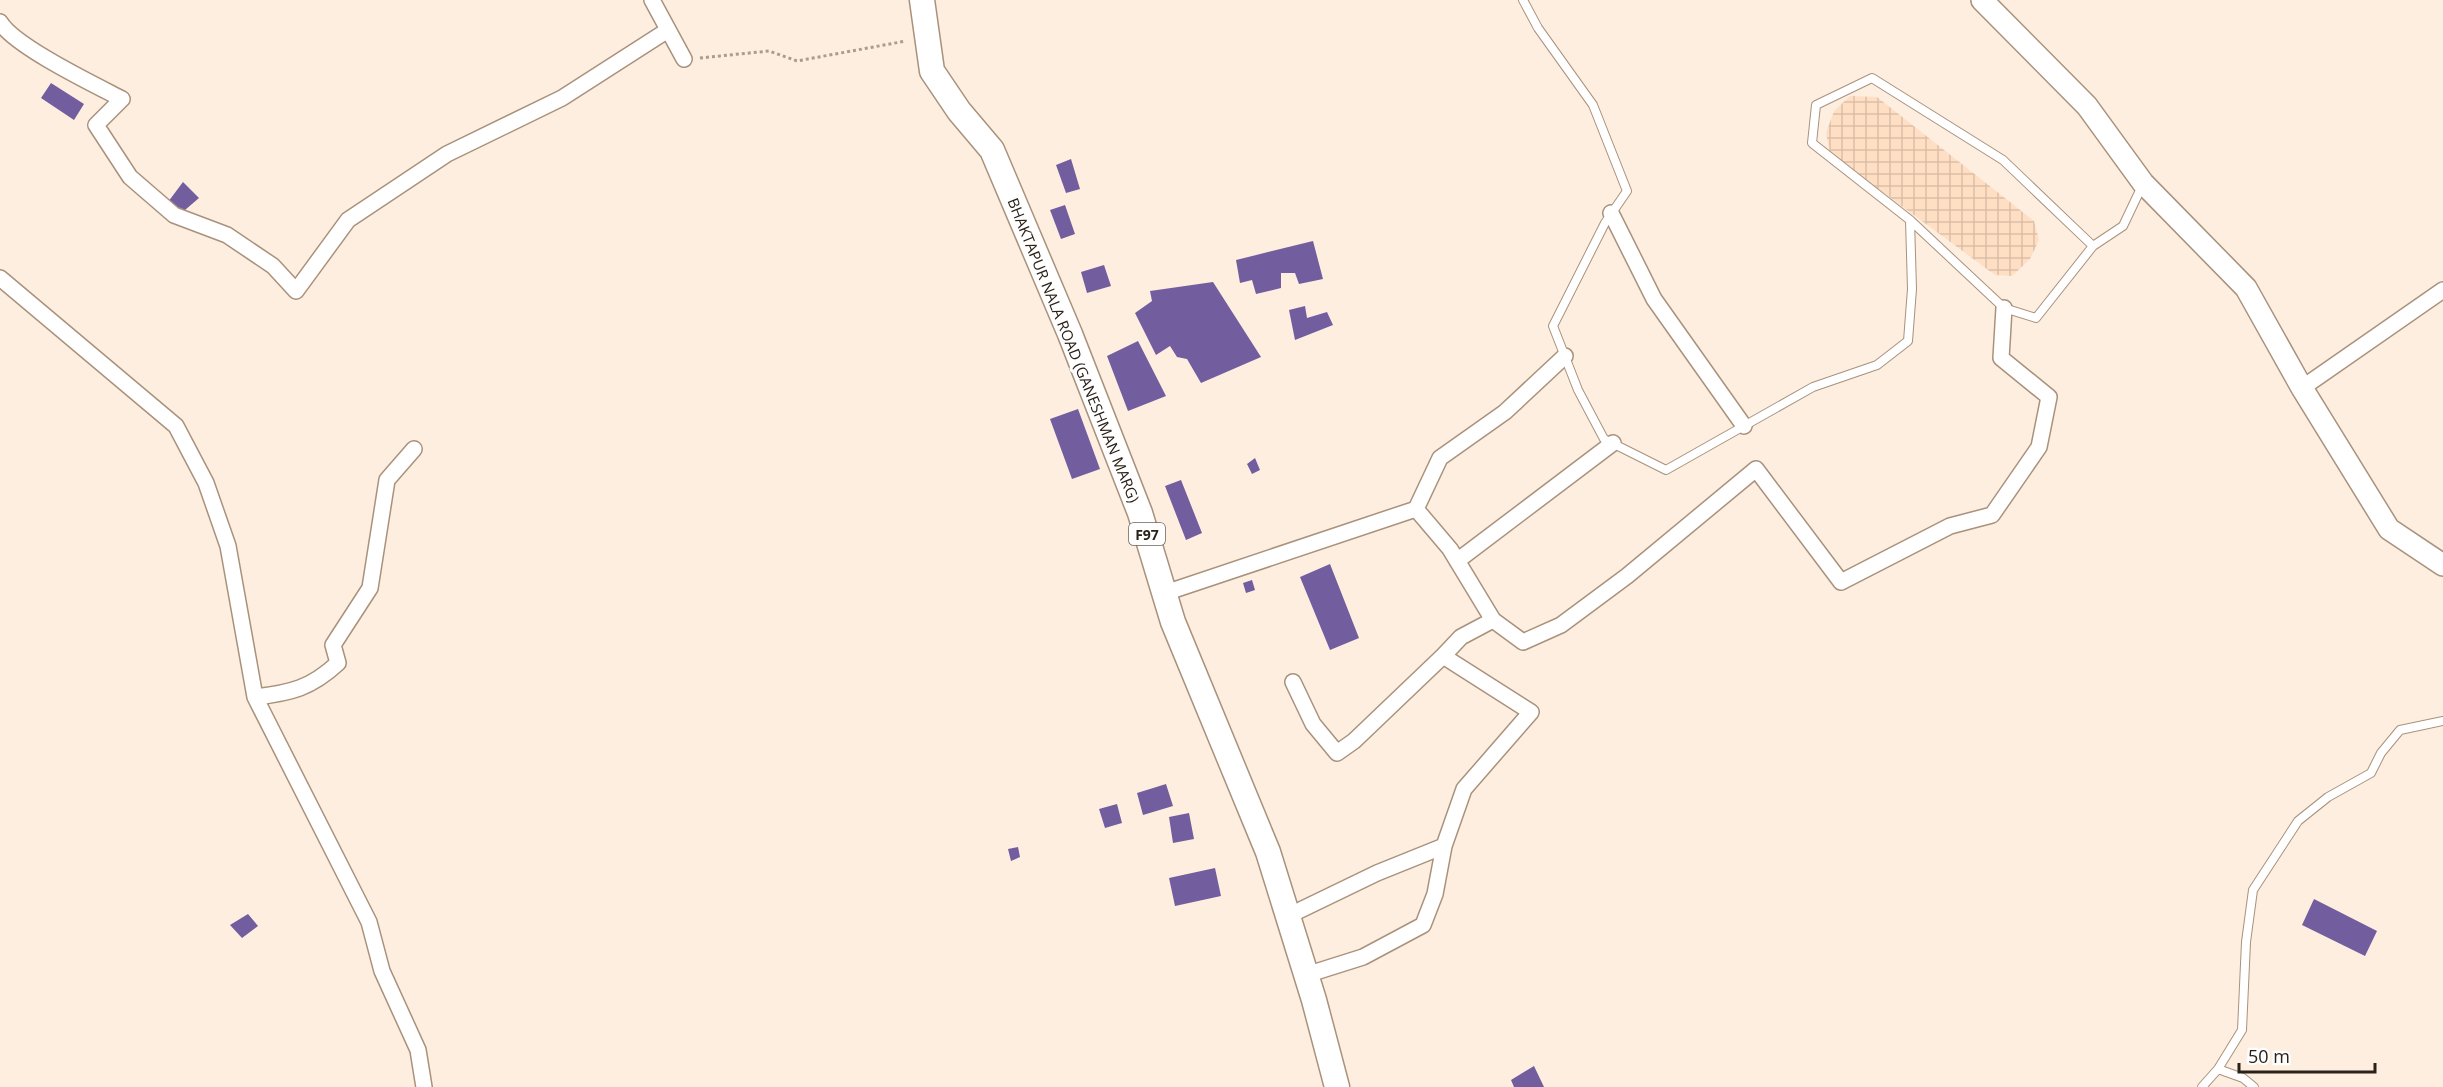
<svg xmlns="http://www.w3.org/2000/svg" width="2443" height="1087" font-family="'Open Sans',sans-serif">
	<defs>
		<pattern id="industrial-grid" width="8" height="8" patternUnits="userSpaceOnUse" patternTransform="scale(1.5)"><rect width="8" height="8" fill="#ffdfc3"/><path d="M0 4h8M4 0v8" fill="none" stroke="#dbbfa7"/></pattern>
	</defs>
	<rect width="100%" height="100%" fill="#fdeee0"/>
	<path fill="url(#industrial-grid)" d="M1850 96 1877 97 2034 221 2039 240 2030 259 2012 276 1995 275 1830 153 1826 133 1834 111Z"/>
	<path fill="#725d9e" d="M51 83 84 104 74 120 41 98Z
		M1071 159 1080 189 1066 193 1056 165Z
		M183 182 199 198 178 216 168 202Z
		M1065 205 1075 234 1061 239 1050 210Z
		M1313 241 1323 279 1299 284 1295 273H1281V288L1256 294 1252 280 1240 283 1236 260Z
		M1104 265 1111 286 1087 293 1081 272Z
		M1213 282 1261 357 1201 383 1187 359 1177 357 1170 346 1156 355 1135 313 1152 301 1150 291Z
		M1305 306 1307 318 1327 312 1333 325 1295 340 1289 310Z
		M1138 341 1166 396 1128 411 1107 356Z
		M1078 409 1100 469 1072 479 1050 419Z
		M1255 458 1260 470 1252 474 1247 464Z
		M1181 480 1202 533 1186 540 1165 486Z
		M1330 564 1359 638 1330 650 1300 577Z
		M1252 580 1255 590 1246 593 1243 583Z
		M1166 784 1173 806 1143 815 1137 793Z
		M1117 804 1122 823 1105 828 1099 809Z
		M1189 813 1194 839 1173 843 1169 817Z
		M1018 847 1020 857 1011 861 1008 849Z
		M1215 868 1221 896 1175 906 1169 878Z
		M2314 899 2377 931 2365 956 2302 925Z
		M248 914 258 926 242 938 230 925Z
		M1534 1066 1544 1087H1514L1511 1080Z"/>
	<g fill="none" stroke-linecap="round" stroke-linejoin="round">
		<g stroke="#a9927c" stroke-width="10">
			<path id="service" d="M1523 0 1538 28 1593 105 1627 191 1605 223 1553 326 1578 390 1604 439 1666 470 1813 387 1877 365 1908 341 1912 289 1910 220
				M2093 246 2003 160 1872 78 1816 105 1812 143 1910 220 2004 308 2036 318 2093 246 2123 226 2143 184
				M2218 1069 2243 1078 2254 1087
				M2202 1087 2218 1069 2242 1030 2246 942 2253 890 2298 821 2328 797 2371 773 2381 753 2400 730 2443 721"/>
		</g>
		<g stroke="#a9927c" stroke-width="18">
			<path id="minor" d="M652 0 684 59
				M0 22C14 46 95 85 122 99L96 125 130 177 174 215 227 235 273 266 296 291 348 220 447 154 562 98 668 30
				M1611 213 1654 299 1744 426
				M0 278 176 426 206 483 228 546 255 697 369 922 382 971 418 1050 424 1087
				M2302 388 2443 290
				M1416 509 1440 458 1505 412 1565 356
				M1457 561 1613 443
				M1165 593 1416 509 1450 549 1493 620 1523 642 1561 625 1627 576 1756 469 1841 582 1950 526 1992 515 2039 447 2049 397 2001 358 2004 308
				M1443 656 1461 637 1493 620
				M1293 682 1313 724 1337 753 1354 741 1443 656 1531 712 1464 789 1444 846
				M255 697C291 693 311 688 338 663L333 645 370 588 387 480 414 449
				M1288 916 1377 873 1444 846 1435 894 1423 925 1363 957 1306 975"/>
		</g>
		<g stroke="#a9927c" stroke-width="24">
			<path id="secondary" d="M1982 0 2087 106 2143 183 2246 288 2302 388 2389 529 2443 565"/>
		</g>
		<g stroke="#a9927c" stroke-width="27">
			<path id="primary" d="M922 0 932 71 959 111 992 150 1070 334 1140 513 1173 622 1268 852 1314 1000 1337 1087"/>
		</g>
		<path stroke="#a99c90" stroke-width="3" stroke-dasharray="3 3" stroke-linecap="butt" d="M700 58 769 51 797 61 906 41"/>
		<use href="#service" stroke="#fff" stroke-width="8"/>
		<use href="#minor" stroke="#fff" stroke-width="15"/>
		<use href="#secondary" stroke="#fff" stroke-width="21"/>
		<use href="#primary" stroke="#fff" stroke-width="24"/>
	</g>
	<g text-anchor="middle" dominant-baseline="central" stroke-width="6" stroke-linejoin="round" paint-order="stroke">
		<rect fill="#fefefe" stroke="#6a635e" stroke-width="1.5" x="1129" y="523" width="36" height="22" rx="4.5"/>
		<g font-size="14" font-weight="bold" fill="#2a2119">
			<text x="1147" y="534">F97</text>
		</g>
		<g font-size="15" fill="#2a2119" stroke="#fefefe">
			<text transform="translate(1074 350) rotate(68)">BHAKTAPUR NALA ROAD (GANESHMAN MARG)</text>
		</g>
	</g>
	<path d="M2239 1063v9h136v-9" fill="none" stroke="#2a2119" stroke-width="3"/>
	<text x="2248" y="1063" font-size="18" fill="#2a2119" stroke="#fefefe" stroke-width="4.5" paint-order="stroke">50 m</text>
</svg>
